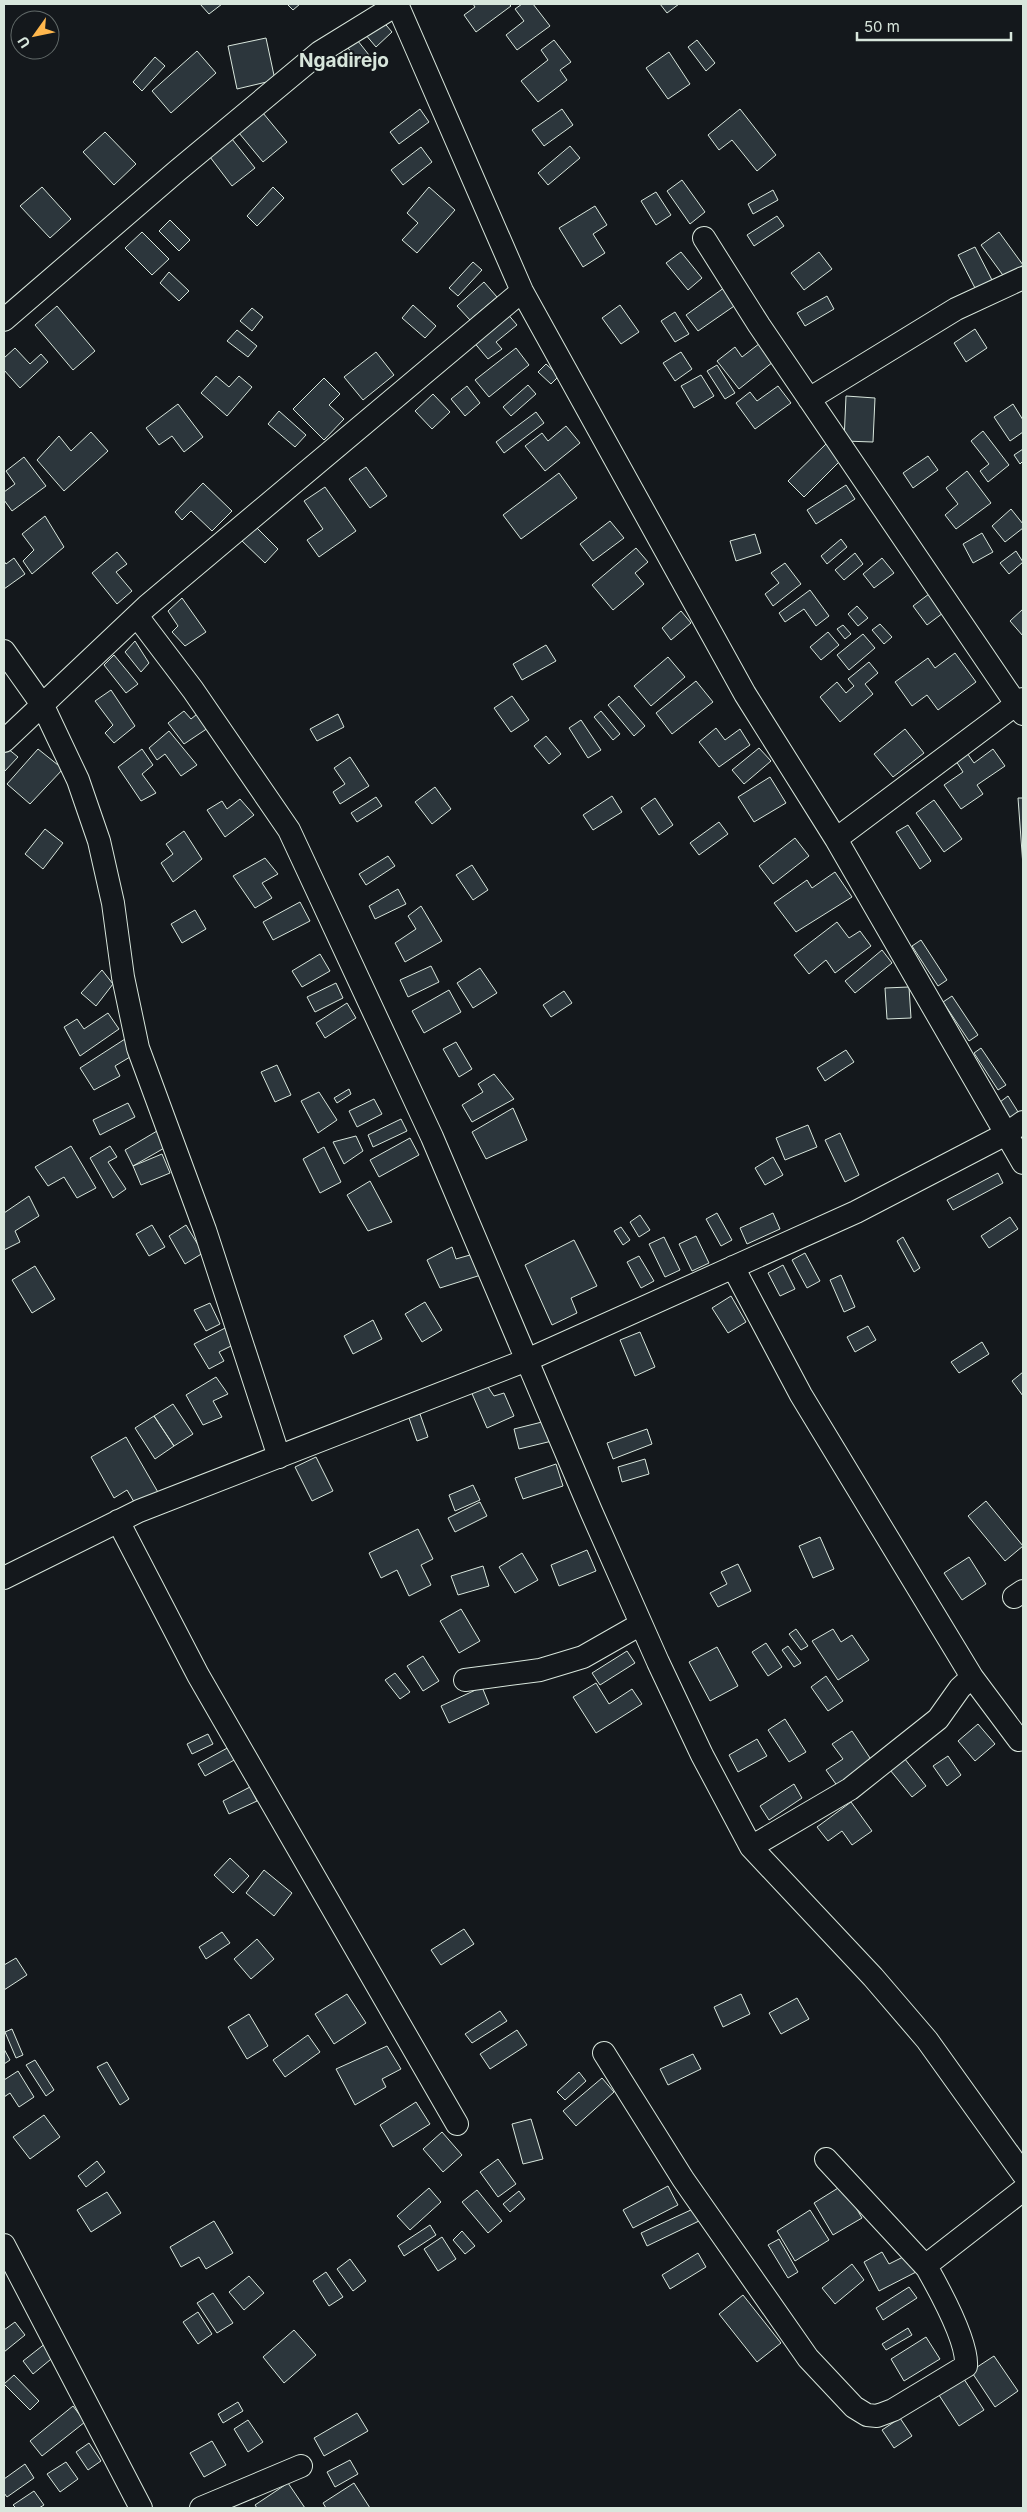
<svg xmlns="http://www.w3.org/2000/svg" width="1027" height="2512" font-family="Inter,sans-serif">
	<rect width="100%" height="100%" fill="#14181c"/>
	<path fill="#2c363c" stroke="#d8e6dc" d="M200 4H222L209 14Z
		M287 4H300L293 10Z
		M473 4H509L511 6 476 32 464 15 475 7Z
		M522 4H533L550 26 517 50 506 35 524 21 515 9Z
		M660 4H679L667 13Z
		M381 19 392 32 376 47 365 34Z
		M354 36 369 55 359 62 344 43Z
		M266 38 275 80 237 89 228 46Z
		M554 40 571 62 560 70 567 80 538 102 521 81 548 60 541 50Z
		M697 40 715 63 706 71 688 47Z
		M197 51 216 73 171 113 152 91Z
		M669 52 690 84 668 99 646 68Z
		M155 57 165 66 142 91 133 82Z
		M420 109 429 122 399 144 390 132Z
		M562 109 573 125 544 146 532 130Z
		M740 109 776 155 757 171 732 140 719 150 708 135Z
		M263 113 287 142 263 162 239 133Z
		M105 132 136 164 114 185 83 152Z
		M232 139 255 168 232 186 210 157Z
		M570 146 580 158 548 185 538 173Z
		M421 147 432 162 403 185 391 170Z
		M682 180 705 212 690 224 667 191Z
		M42 187 71 219 50 238 20 206Z
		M273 187 284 198 257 226 247 216Z
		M429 187 455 210 417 253 402 240 418 223 407 213Z
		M773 190 778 200 753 214 748 204Z
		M656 192 671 215 656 225 641 201Z
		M595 206 607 225 593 234 605 253 583 267 559 228Z
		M777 216 784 226 754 246 747 235Z
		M170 220 190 240 179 251 159 231Z
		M142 232 169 259 152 275 125 248Z
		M999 232 1023 265 1005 278 981 245Z
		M975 247 992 280 975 288 958 255Z
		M681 252 702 278 688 290 666 263Z
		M819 252 832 269 804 290 791 273Z
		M473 262 482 270 458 296 449 288Z
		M169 272 189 291 179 301 160 283Z
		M484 282 497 297 470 320 457 306Z
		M728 285 740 302 698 331 686 315Z
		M827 296 834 309 805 326 797 313Z
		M413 305 436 326 425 338 402 318Z
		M620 305 639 332 621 344 602 318Z
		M57 306 95 351 73 370 35 325Z
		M252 308 263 317 252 331 240 321Z
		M506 312 517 325 496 342 502 349 488 359 472 340Z
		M675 312 689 334 675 342 661 321Z
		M975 329 987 348 966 362 954 343Z
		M237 330 257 346 248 357 227 341Z
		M764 340 778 358 739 389 717 361 735 347 742 357Z
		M15 348 30 364 41 354 48 362 20 388 4 370V358Z
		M516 348 529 365 489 397 475 380Z
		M376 352 394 375 363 400 344 377Z
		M681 352 692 369 675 381 663 363Z
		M546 364 559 376 551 384 538 372Z
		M717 365 735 393 725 399 707 371Z
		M701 375 714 396 694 408 681 386Z
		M216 376 229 387 239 376 252 387 227 416 201 393Z
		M324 378 340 394 329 405 344 419 324 440 293 409Z
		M528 385 536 394 511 416 503 407Z
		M467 386 480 403 465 416 451 399Z
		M778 386 791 403 755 429 736 403 750 392 757 401Z
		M433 394 450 412 432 429 415 411Z
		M846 396 875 398 873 442 844 441Z
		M178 404 203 437 184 452 172 436 159 445 146 428Z
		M1013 404 1023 420V432L1010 441 994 417Z
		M279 411 306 435 295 447 268 424Z
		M536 412 544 423 504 453 496 442Z
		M566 426 580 443 545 471 525 446 542 433 548 441Z
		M983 431 1009 465 988 482 980 471 989 464 971 441Z
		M91 432 108 451 64 491 37 460 59 436 71 451Z
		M826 444 841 460 804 497 788 481Z
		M1023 449V461L1020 464 1014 455Z
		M928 456 938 470 913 488 903 473Z
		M24 457 46 486 12 511 4 500V492L15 484 6 471Z
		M366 467 387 496 370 508 349 479Z
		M967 471 991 503 956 529 945 515 958 504 946 488Z
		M559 473 577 498 521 539 503 515Z
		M203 483 232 511 212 531 191 511 182 520 175 512Z
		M846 485 855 499 816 524 807 510Z
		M325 487 356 531 319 557 307 540 323 529 304 501Z
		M1011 509 1023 524V528L1005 542 992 526Z
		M45 516 64 547 32 574 23 561 34 550 22 534Z
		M610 521 624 538 593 561 580 544Z
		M255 526 278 549 265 563 241 540Z
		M982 533 993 552 973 563 963 544Z
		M755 534 761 553 736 561 730 541Z
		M841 539 847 547 827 564 821 556Z
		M636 548 648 562 635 573 644 584 613 610 592 585Z
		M1016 551 1023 562 1009 574 1000 563Z
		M117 552 127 564 116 572 132 591 117 604 92 573Z
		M855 553 863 564 844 580 835 570Z
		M14 558 25 574 4 589V561L6 564Z
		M882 558 894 573 874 588 863 574Z
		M785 563 801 584 773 606 765 594 779 583 771 573Z
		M810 590 829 616 816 626 804 609 785 622 779 613Z
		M933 591 947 610 927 625 913 606Z
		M182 598 206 632 185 646 172 632 178 626 168 611Z
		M857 606 868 618 858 626 848 614Z
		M1023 609V636L1010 621Z
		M681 611 691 623 671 640 662 628Z
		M880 624 892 637 884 644 872 630Z
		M843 625 851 634 845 639 837 629Z
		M828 632 839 645 821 660 810 647Z
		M863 634 875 648 849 670 837 655Z
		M135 641 149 663 141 672 125 652Z
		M546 645 556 661 522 680 513 664Z
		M955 653 976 682 938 710 927 695 912 706 895 682 928 658 935 668Z
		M114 655 138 684 126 693 104 665Z
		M668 657 685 677 651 706 634 686Z
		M869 662 878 673 865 684 873 694 840 722 820 697 837 682 846 693 854 686 848 679Z
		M696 681 713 702 672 734 656 713Z
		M111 690 135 726 114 743 105 733 113 725 95 701Z
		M512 696 529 720 511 732 494 708Z
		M619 696 645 726 634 736 608 705Z
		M202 710 214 724 184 744 168 723 184 711 191 719Z
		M601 711 620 734 613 740 594 717Z
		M338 714 344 727 317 741 310 729Z
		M581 720 601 750 588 758 569 728Z
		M716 728 725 740 740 729 750 745 719 767 699 742Z
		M905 729 924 753 893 777 874 754Z
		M169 731 197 765 181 776 165 754 157 760 149 748Z
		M546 736 561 754 549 764 534 746Z
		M7 748 18 757 4 772V750Z
		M759 748 771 761 744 784 732 770Z
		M38 749 63 769 30 804 7 784Z
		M142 749 153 765 142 774 156 793 141 801 118 767Z
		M993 749 1005 766 977 785 983 794 961 809 944 785 963 772 956 761 967 753 974 763Z
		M350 757 369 786 340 804 333 792 345 784 334 768Z
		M770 777 786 803 754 822 738 797Z
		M435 787 451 809 432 824 415 802Z
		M612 796 622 812 593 830 583 815Z
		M376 797 382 806 357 822 351 813Z
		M655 798 673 825 659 835 641 808Z
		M1018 798H1023V866Z
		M240 799 254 815 225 837 207 810 222 801 227 809Z
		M934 800 962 839 944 852 916 813Z
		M719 822 728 834 699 855 690 843Z
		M908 825 931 861 920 869 896 832Z
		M45 829 63 843 43 869 25 854Z
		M184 831 202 859 173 882 161 863 173 854 166 844Z
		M795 838 809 856 773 884 759 866Z
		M388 856 395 866 366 885 359 874Z
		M265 858 278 874 262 883 272 898 255 908 233 876Z
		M472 865 488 890 473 900 456 875Z
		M835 872 852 897 796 932 774 903 807 880 812 888Z
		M398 889 406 904 375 919 369 906Z
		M300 902 310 921 273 940 263 922Z
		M421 906 442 941 405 962 395 943 416 929 408 916Z
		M195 910 206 929 182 943 171 924Z
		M837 922 849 938 860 931 871 946 835 973 826 960 809 974 794 955Z
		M921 940 947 980 938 986 912 946Z
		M882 950 892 963 855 993 845 981Z
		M320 954 330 971 302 987 292 971Z
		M431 966 439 982 408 997 400 980Z
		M480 968 497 993 473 1008 457 983Z
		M102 970 113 984 96 1006 81 993Z
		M336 983 343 998 315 1012 307 997Z
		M909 987 911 1018 887 1019 885 988Z
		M449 990 461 1012 424 1033 412 1011Z
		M564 991 572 1003 551 1017 543 1005Z
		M952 996 978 1035 969 1041 943 1002Z
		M347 1003 356 1018 325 1038 316 1023Z
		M108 1013 119 1029 80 1056 64 1027 77 1019 84 1029Z
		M125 1039 135 1054 115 1066 120 1076 94 1090 80 1068Z
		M456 1042 472 1069 459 1077 443 1049Z
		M981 1048 1006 1085 998 1090 974 1053Z
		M846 1050 854 1062 825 1081 817 1068Z
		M277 1065 291 1095 275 1102 261 1072Z
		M494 1074 514 1099 472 1122 462 1105 483 1092 478 1084Z
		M349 1089 351 1094 337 1103 334 1098Z
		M319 1092 337 1120 318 1133 301 1101Z
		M1008 1096 1020 1115 1012 1121 1000 1102Z
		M374 1099 382 1114 357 1127 349 1111Z
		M128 1103 135 1117 100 1135 93 1120Z
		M513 1108 527 1140 486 1159 472 1132Z
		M401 1119 407 1131 373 1147 368 1135Z
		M808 1125 817 1147 785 1160 776 1138Z
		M157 1131 166 1147 133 1166 125 1150Z
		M840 1133 859 1175 845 1182 825 1140Z
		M356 1136 363 1151 344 1164 333 1142Z
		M410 1138 419 1155 379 1177 370 1160Z
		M71 1146 96 1188 77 1198 64 1177 48 1186 35 1167Z
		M110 1146 117 1157 108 1162 126 1189 113 1198 90 1158Z
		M324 1147 341 1182 320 1193 303 1159Z
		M162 1154 170 1173 141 1185 133 1166Z
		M773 1157 783 1175 765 1185 755 1168Z
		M998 1173 1003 1183 953 1210 947 1200Z
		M370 1181 392 1222 368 1231 347 1195Z
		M29 1196 39 1216 15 1231 20 1242 4 1250V1213Z
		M717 1213 732 1240 721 1246 706 1219Z
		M773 1213 780 1229 747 1244 740 1228Z
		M640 1215 650 1230 639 1237 630 1222Z
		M1010 1217 1018 1229 989 1248 981 1236Z
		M152 1225 165 1247 149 1256 136 1234Z
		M186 1225 203 1253 185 1264 169 1236Z
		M621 1227 630 1240 623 1245 614 1231Z
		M696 1236 709 1263 692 1271 679 1244Z
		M664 1237 680 1270 665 1277 649 1244Z
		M903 1237 920 1268 914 1272 897 1241Z
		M574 1240 597 1286 571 1298 577 1313 552 1325 525 1265Z
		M452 1247 456 1259 477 1253 484 1274 440 1288 427 1260Z
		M805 1253 820 1281 807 1288 792 1260Z
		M639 1256 654 1281 641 1288 627 1262Z
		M783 1265 795 1289 780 1296 768 1273Z
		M35 1266 55 1299 32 1313 12 1280Z
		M841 1275 855 1307 844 1312 830 1280Z
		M731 1296 746 1322 728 1333 712 1308Z
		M425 1302 442 1330 422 1342 405 1314Z
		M210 1303 220 1324 206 1331 194 1310Z
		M373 1320 382 1339 353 1354 344 1336Z
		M229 1326 237 1343 219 1352 224 1361 209 1369 194 1344Z
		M868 1326 876 1340 855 1352 847 1337Z
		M640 1332 655 1367 635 1376 620 1340Z
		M982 1342 989 1354 959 1373 951 1362Z
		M1023 1372V1396L1012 1381Z
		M216 1377 228 1394 213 1401 222 1417 203 1425 186 1395Z
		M484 1381 494 1396 504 1393 514 1416 487 1428 470 1389Z
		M173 1404 193 1434 174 1446 154 1416Z
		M420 1414 428 1437 417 1441 409 1418Z
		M154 1416 174 1446 155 1459 135 1428Z
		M546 1421 552 1441 519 1449 514 1429Z
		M647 1429 652 1444 613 1459 607 1443Z
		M126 1437 159 1494 137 1507 127 1490 114 1498 91 1457Z
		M316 1457 333 1491 312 1501 295 1467Z
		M645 1459 649 1474 622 1482 618 1467Z
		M556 1464 563 1486 523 1499 515 1478Z
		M473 1485 480 1500 455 1511 449 1495Z
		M986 1501 1023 1546 1005 1561 968 1516Z
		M480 1502 487 1516 455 1532 448 1518Z
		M418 1529 433 1559 421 1565 431 1585 409 1596 397 1570 381 1578 369 1553Z
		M820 1537 834 1569 813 1578 799 1546Z
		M587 1550 596 1571 559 1586 551 1565Z
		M522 1553 538 1580 515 1593 499 1567Z
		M969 1557 986 1584 962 1600 944 1573Z
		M738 1564 751 1591 718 1607 710 1593 727 1584 721 1572Z
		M483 1566 489 1586 458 1595 451 1576Z
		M461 1609 480 1641 459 1653 440 1621Z
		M796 1629 808 1646 801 1650 789 1634Z
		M833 1629 841 1642 852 1635 869 1660 838 1680 812 1641Z
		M766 1643 782 1667 768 1676 752 1652Z
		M788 1646 801 1663 794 1667 782 1650Z
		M717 1647 738 1686 710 1701 689 1662Z
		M627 1651 635 1663 600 1685 592 1673Z
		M423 1656 439 1681 423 1691 407 1666Z
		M395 1673 410 1692 400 1699 385 1680Z
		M826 1676 843 1701 828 1711 811 1687Z
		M596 1683 609 1704 632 1689 642 1704 596 1733 573 1697Z
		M482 1687 489 1704 449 1723 441 1706Z
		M785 1719 806 1752 789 1762 768 1730Z
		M978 1724 995 1744 975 1761 958 1741Z
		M852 1731 874 1764 838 1787 826 1770 843 1759 832 1744Z
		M208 1734 213 1744 192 1754 187 1744Z
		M757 1739 767 1756 738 1772 729 1755Z
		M231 1746 238 1758 205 1776 198 1764Z
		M901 1754 926 1786 912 1797 886 1765Z
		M948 1756 961 1775 947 1786 933 1766Z
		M794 1784 802 1798 769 1820 760 1806Z
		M250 1787 257 1801 229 1814 223 1801Z
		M851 1802 872 1831 852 1845 842 1831 828 1841 817 1827Z
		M230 1858 249 1876 233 1893 214 1875Z
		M264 1870 292 1893 274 1916 246 1893Z
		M464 1929 474 1944 441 1965 431 1950Z
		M222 1932 230 1943 206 1959 199 1947Z
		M257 1939 274 1959 251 1979 234 1959Z
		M16 1958 27 1975 4 1990V1965Z
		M347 1994 366 2023 334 2044 315 2014Z
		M741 1994 750 2014 723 2027 714 2007Z
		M797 1998 809 2019 781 2034 769 2013Z
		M500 2011 507 2021 472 2043 465 2034Z
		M249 2014 268 2046 247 2059 228 2027Z
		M12 2029 23 2055 16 2058 5 2032Z
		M517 2030 527 2045 490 2069 480 2054Z
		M308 2035 320 2052 285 2077 273 2060Z
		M387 2046 401 2069 382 2079 386 2087 355 2105 336 2069Z
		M4 2049 10 2060 4 2064Z
		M693 2054 701 2069 668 2085 660 2069Z
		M35 2060 54 2090 46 2096 26 2065Z
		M107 2062 129 2099 120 2105 97 2067Z
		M18 2071 34 2097 19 2107 10 2093 4 2097V2080Z
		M579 2072 586 2081 565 2100 557 2092Z
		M602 2078 614 2092 576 2126 563 2111Z
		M416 2102 430 2124 393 2147 380 2125Z
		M44 2115 60 2137 30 2159 13 2137Z
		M531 2119 543 2159 523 2164 512 2124Z
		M442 2132 462 2155 443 2172 423 2149Z
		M498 2159 516 2184 498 2197 480 2172Z
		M97 2161 105 2172 86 2187 78 2176Z
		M843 2185 862 2218 833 2235 814 2203Z
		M668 2186 678 2205 633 2228 623 2210Z
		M429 2188 441 2202 410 2230 397 2216Z
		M477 2190 502 2221 488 2233 462 2202Z
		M519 2191 525 2199 510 2212 503 2204Z
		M107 2192 121 2213 91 2232 77 2210Z
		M693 2209 699 2221 647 2246 641 2233Z
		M810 2210 829 2240 795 2261 777 2231Z
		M214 2221 233 2253 206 2269 199 2257 181 2267 170 2247Z
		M430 2225 436 2235 404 2256 398 2246Z
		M462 2231 475 2246 465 2254 453 2240Z
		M442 2237 456 2259 438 2271 424 2249Z
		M779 2239 798 2272 788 2278 768 2245Z
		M882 2252 889 2264 909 2254 918 2271 879 2291 864 2262Z
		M698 2253 706 2267 670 2289 662 2275Z
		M350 2259 366 2281 353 2291 337 2269Z
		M852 2264 864 2280 835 2304 822 2288Z
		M326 2272 343 2297 329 2306 313 2281Z
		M249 2276 264 2293 244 2310 229 2292Z
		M909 2287 917 2298 883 2320 876 2308Z
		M213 2293 233 2323 217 2333 197 2303Z
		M743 2295 781 2343 757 2362 719 2314Z
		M198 2312 212 2334 198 2344 183 2322Z
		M15 2322 25 2335 4 2352V2330Z
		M908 2328 912 2335 886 2350 882 2344Z
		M294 2330 316 2355 284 2383 263 2357Z
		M926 2337 940 2359 904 2381 891 2359Z
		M46 2343 56 2355 33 2374 23 2361Z
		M994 2356 1018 2391 995 2407 971 2371Z
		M14 2375 39 2401 30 2410 4 2384Z
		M962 2376 984 2410 959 2426 937 2392Z
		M238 2402 243 2411 223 2423 218 2414Z
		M73 2406 85 2422 42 2456 30 2441Z
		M357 2413 368 2431 324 2456 314 2438Z
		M900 2418 912 2436 894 2448 882 2430Z
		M248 2420 263 2442 248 2452 234 2429Z
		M212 2441 226 2465 204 2477 190 2453Z
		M89 2443 101 2461 88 2470 76 2452Z
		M350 2460 358 2474 335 2487 327 2472Z
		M66 2462 78 2479 60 2492 47 2474Z
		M25 2464 34 2478 7 2497 4 2493V2479Z
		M288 2483 305 2508H257L255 2505Z
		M354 2483 370 2508H326L323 2503Z
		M34 2491 44 2505 39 2508H16L13 2505Z"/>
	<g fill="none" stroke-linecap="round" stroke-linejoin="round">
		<g stroke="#d8e6dc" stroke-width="24">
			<path id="minor" d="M397 4 522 291 745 694 836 839 1023 1163
				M704 238 759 325 1023 714
				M4 320 177 171 320 52 398 4
				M809 399 956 309 1023 278
				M137 616 193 690 289 830 432 1137 591 1511 658 1662 702 1755 751 1847 873 1977 927 2040 1023 2174
				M4 651 43 706 78 780 99 841 113 903 123 977 138 1048 205 1230 279 1457
				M4 741 147 606 522 291
				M836 839 1023 699
				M733 1267 801 1395 972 1677
				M118 1521 198 1675 457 2124
				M4 1578 139 1511 527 1360 856 1212 1006 1134 1023 1122
				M1014 1597 1023 1591
				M465 1680 540 1670 583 1657 641 1624
				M751 1847 850 1789 938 1719 960 1688 972 1677 1019 1740
				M604 2053 683 2179 808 2358 854 2407 867 2415 877 2416 893 2410 966 2366C968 2342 940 2291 927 2268L929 2263 1023 2190
				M826 2159 927 2268
				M4 2245 141 2508
				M201 2508 301 2466"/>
		</g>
		<use href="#minor" stroke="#14181c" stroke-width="22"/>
	</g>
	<g text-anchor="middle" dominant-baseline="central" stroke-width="4" stroke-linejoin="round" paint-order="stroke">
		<g font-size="19" font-weight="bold" fill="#d8e6dc" stroke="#14181c">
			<text x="344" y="60">Ngadirejo</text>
		</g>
	</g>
	<rect width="1027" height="2512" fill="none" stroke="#d8e6dc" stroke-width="10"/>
	<g transform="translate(35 35) rotate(237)"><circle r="24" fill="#14181c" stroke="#626a69"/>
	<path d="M0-4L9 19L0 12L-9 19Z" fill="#ffb74d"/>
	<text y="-8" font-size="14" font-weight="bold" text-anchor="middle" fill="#d8e6dc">U</text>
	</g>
	<path d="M857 32v8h154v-8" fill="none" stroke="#d8e6dc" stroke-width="2.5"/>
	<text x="864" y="32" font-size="15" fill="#d8e6dc" stroke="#14181c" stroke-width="4" paint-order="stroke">50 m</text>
</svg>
